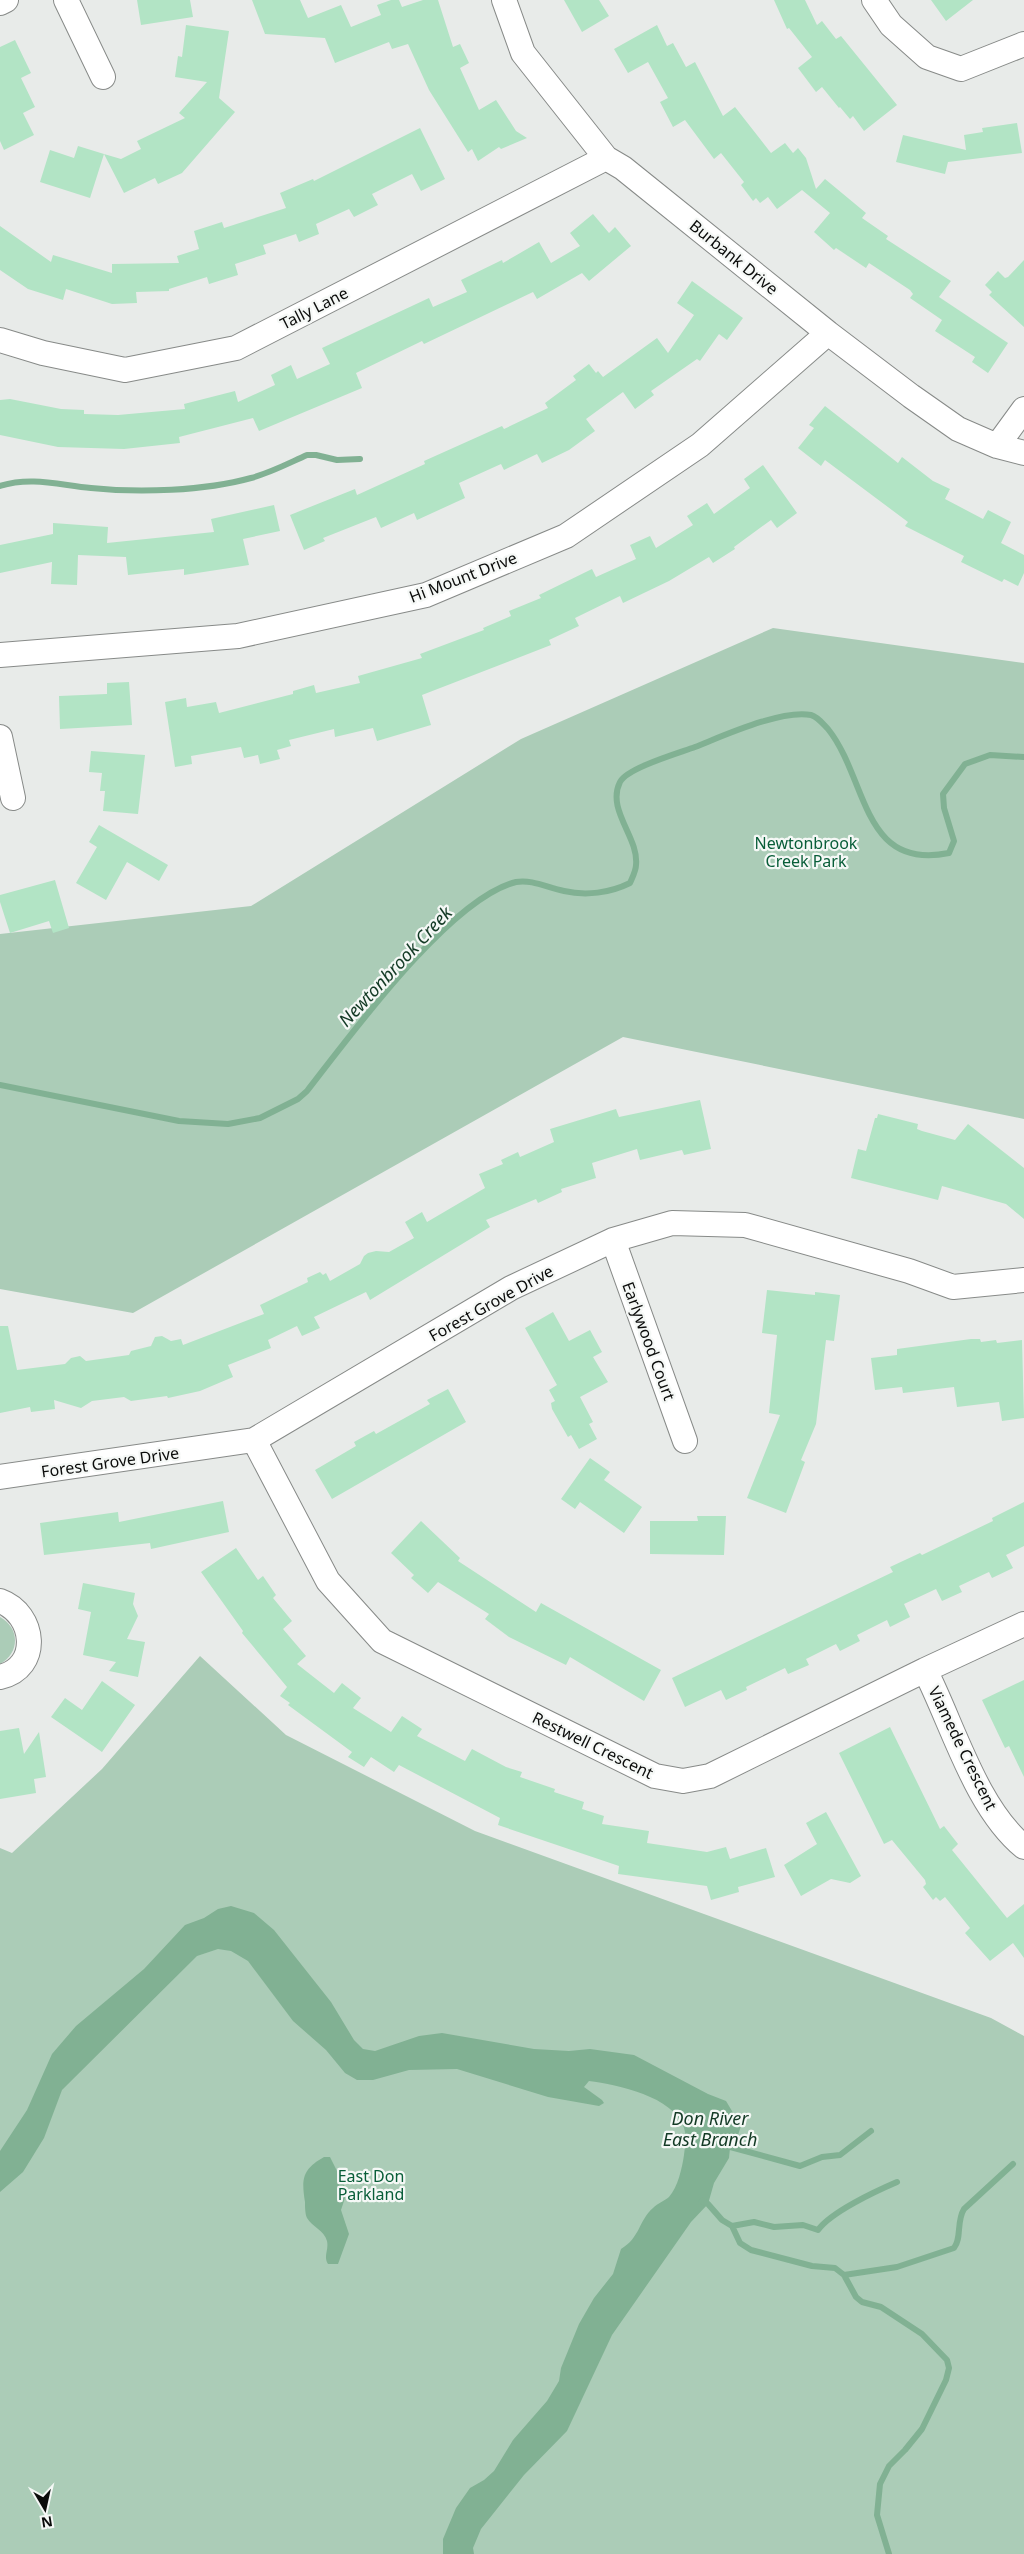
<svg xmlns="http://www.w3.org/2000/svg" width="1024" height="2554" font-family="'Noto Sans',sans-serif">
	<rect width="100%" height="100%" fill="#e8ebe9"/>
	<path fill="#abccb7" d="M773 628 1024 663V1119L623 1037 133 1313 0 1289V934L251 906 521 739Z
		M0 1617C20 1628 20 1653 0 1664Z
		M200 1656 286 1735 475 1831 991 2018 1024 2036V2554H0V1848L12 1853 102 1769Z"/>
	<path fill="#81b193" d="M231 1906 254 1913 274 1930 331 2002 354 2040 363 2049 375 2051 419 2036 442 2033 534 2049 569 2051 590 2049 634 2055 708 2094 726 2101 741 2126 737 2138 730 2148 729 2158 714 2183 708 2204 691 2222 612 2335 567 2431 524 2475 481 2529 473 2548 474 2554H443V2539L456 2508 470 2488 484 2480 494 2471 513 2440 547 2401 559 2381 561 2368 579 2324 594 2298 613 2274 621 2249C640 2238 639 2220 653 2208 658 2203 664 2201 669 2197 678 2187 682 2168 684 2155 685 2146 687 2137 684 2128 673 2096 618 2085 589 2081L584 2087 602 2100 604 2103 599 2106 548 2097 457 2069 409 2070 373 2080H357L345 2073 326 2050 293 2021 248 1961 231 1951 218 1949 197 1956 62 2090 44 2138 23 2172 0 2192V2151L27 2110 52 2054 76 2026 144 1969 185 1925 204 1918 218 1909Z
		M324 2157H330L346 2189V2195L341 2210 349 2234 338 2264H328C323 2256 329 2250 327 2241 324 2230 312 2227 307 2218 305 2214 305 2206 305 2202 301 2178 303 2169 324 2157Z"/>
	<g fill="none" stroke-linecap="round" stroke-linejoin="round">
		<path stroke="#81b193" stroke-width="6" d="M0 486C31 476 59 485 91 488 139 493 204 491 251 478 270 473 289 463 307 455H316L337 460 360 459
			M0 1085 179 1121 228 1124 260 1118 298 1099 307 1091C350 1036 450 898 516 882 532 879 548 888 564 891 586 896 610 893 630 883 632 878 636 871 636 865 639 837 606 810 620 782 627 768 679 753 695 747 723 736 782 709 811 715 818 717 823 724 828 729 868 779 861 871 949 853L954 841 944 808 943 794 965 764 990 755 1024 757
			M723 2145 800 2166 822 2157 840 2155 871 2131
			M702 2201 708 2204 722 2220 732 2226 740 2243 751 2250 812 2266 835 2268 844 2275 856 2297 862 2302 881 2307 922 2334 947 2360 949 2368 946 2380 922 2429 905 2450 889 2466 880 2484 877 2515 889 2554
			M732 2226 754 2222 774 2227 803 2225 818 2230C831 2212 876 2191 897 2182
			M844 2275 897 2267 954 2248C962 2238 956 2222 964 2209L1013 2164"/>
	</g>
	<path fill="#b2e4c5" d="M137 0H190L193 17 141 25Z
		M252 0H300L308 18 341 5 351 27 381 15 377 5 391 0H399L402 7 423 0H438L453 47 460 44 469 63 460 68 479 110 496 100 516 131 527 138 501 149 499 147 478 161 472 149 468 152 429 90 408 44 392 49 389 42 335 63 325 38 265 34Z
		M564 0H599L609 16 582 32Z
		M774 0H805L817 25 822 21 836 39 841 36 897 105 864 131 853 116 850 119 840 107 839 108 822 87 816 92 798 68 812 57 789 28 787 29Z
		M931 0H973L946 21Z
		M186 25 229 31 219 98 235 112 182 173 158 184 155 178 124 193 104 154 121 159 141 149 137 141 185 118 179 113 207 82 175 77 178 56 182 57Z
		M657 25 667 46 673 43 686 67 695 62 723 116 735 107 771 153 785 143 793 153 798 148 806 158 816 189 825 179 866 213 862 218 888 236 886 239 951 281 939 297 1008 343 988 373 972 362 975 357 935 331 942 320 910 298 913 294 910 290 869 263 866 268 836 248 834 250 814 232 830 213 802 190 777 209 768 197 760 203 756 198 753 201 741 185 744 182 721 153 714 159 685 120 673 127 660 102 668 98 648 62 628 73 614 49Z
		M15 40 31 73 21 78 35 107 23 113 34 135 4 150 0 141V47Z
		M1017 123 1022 153 948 162 945 174 896 162 903 135 966 150 964 135 983 132 982 128Z
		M420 128 445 179 421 191 412 174 372 194 378 205 354 217 349 209 316 224 319 234 299 242 296 234 263 245 266 254 235 264 238 275 209 284 207 277 169 289V291L136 292 137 303 112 304 66 289 63 300 28 289 0 270V226L51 262 53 255 112 273V264L179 263 177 256 199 249 194 231 222 222 224 228 286 208 280 193 313 179 314 181Z
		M78 146 104 154 90 198 40 182 50 150 74 158Z
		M593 214 609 233 615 227 631 246 589 281 582 273 537 299 533 292 424 344 422 341 356 373 362 388 259 431 253 418 179 437 180 443 124 449 58 447 0 435V400L10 399 61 409 84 410V414L118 415 185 409 184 404 235 391 238 402 275 385 271 375 291 365 297 379 330 364 322 348 429 298 433 307 467 292 461 280 502 260 503 263 539 242 551 263 580 246 570 233Z
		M1024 260V327L989 295 992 292 985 285 998 271 1005 278 1008 277Z
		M692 281 743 318 727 340 719 334 700 361 697 359 651 391 654 395 635 409 623 392 586 419 595 431 569 450 542 463 537 454 504 470 501 464 459 483 465 498 417 520 414 513 381 528 376 517 323 538 325 541 304 550 290 515 355 489 357 495 425 464 424 461 502 426 504 429 548 408 545 403 576 380 573 376 589 364 596 373 598 371 603 377 657 338 668 353 694 315 677 303Z
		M825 406 898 463 902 457 933 481 950 489 945 499 983 519 988 510 1011 522 1001 543 1024 555V573L1018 586 1004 579 1002 582 961 562 964 556 905 526 908 522 825 460 821 466 798 448 814 428 809 425Z
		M763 465 797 513 777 528 771 520 734 547 735 549 713 563 709 557 669 581 623 603 620 596 575 618 579 626 549 640 551 645 422 695 431 725 377 741 373 728 335 737 334 729 289 740 291 746 277 750 280 759 260 764 258 755 244 758 241 747 191 756 192 764 175 767 165 702 186 698 187 707 216 702 219 713 293 694V691L314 685 316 693 360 683 358 676 422 658 420 654 484 630 483 628 511 616 509 611 541 598 539 595 592 569 596 577 636 559 630 545 650 536 656 548 693 525 687 516 707 503 714 514 750 488 744 479Z
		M274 505 280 531 243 539 249 565 184 575V569L128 575 126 557 78 555 77 585 51 584 52 562 0 573V545L53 534V523L108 527 107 543 214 532 211 519Z
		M129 682 132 725 60 729 59 696 107 694V683Z
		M91 751 145 755 138 814 103 811 105 791H100L102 773 89 772Z
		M99 825 168 865 159 881 127 862 106 900 76 883 97 847 89 842Z
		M55 880 69 928 53 933 49 921 10 933 0 902V895Z
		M700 1100 711 1149 684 1155 682 1150 640 1160 637 1149 592 1163 596 1178 561 1189 562 1192 538 1203 536 1199 486 1220 490 1227 370 1300 366 1292 314 1317 320 1328 302 1336 297 1326 268 1340 271 1348 228 1365 233 1377 200 1391 168 1398 167 1396 131 1401 124 1397 92 1401 81 1408 54 1400 55 1409 31 1412 30 1407 0 1413V1326H8L17 1370 65 1364 71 1358 80 1356 86 1361 129 1355 131 1351 151 1346 155 1337 162 1336 171 1341 181 1339 183 1345 264 1314 260 1305 308 1282 307 1278 320 1272 323 1275 326 1273 330 1281 360 1264 364 1256 368 1253 376 1251 389 1252 414 1238 405 1222 422 1212 427 1222 485 1188 479 1174 503 1164 501 1160 518 1152 520 1157 554 1142 550 1129 616 1109 619 1117Z
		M878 1114 918 1124 917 1129 922 1131 955 1140 968 1124 1024 1168V1219L1006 1204 942 1186 938 1200 851 1178 858 1149 866 1151 875 1118H877Z
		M767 1290 815 1295V1292L840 1295 834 1341 826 1340 816 1424 801 1460 805 1462 786 1513 747 1498 780 1415 769 1413 777 1335 762 1333Z
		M553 1312 569 1341 590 1330 602 1352 593 1357 608 1382 580 1397 593 1422 589 1424 597 1439 579 1449 571 1435 568 1437 552 1409 551 1403 555 1401 549 1390 557 1385 525 1328Z
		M971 1339H980L981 1342 996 1340 997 1343 1022 1340 1024 1418 1002 1421 999 1402 957 1407 954 1387 903 1393 902 1387 875 1390 871 1358 897 1355V1349Z
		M448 1389 466 1422 332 1499 315 1470 356 1446 354 1442 374 1431 376 1434 430 1404 427 1400Z
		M590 1458 610 1472 604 1480 642 1507 624 1533 580 1502 575 1509 561 1499Z
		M223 1501 229 1532 151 1549 150 1543 44 1555 40 1523 118 1512 119 1522Z
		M1024 1502V1546L1006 1555 1013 1568 992 1578 989 1572 959 1586 962 1592 942 1601 936 1589 904 1604 910 1617 890 1627 887 1620 857 1635 860 1641 840 1651 836 1644 806 1659 809 1665 788 1674 785 1668 746 1687 747 1690 726 1700 721 1690 685 1707 672 1678 893 1572 890 1567 920 1553 922 1555 993 1521 992 1518Z
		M697 1516H726L724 1555 650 1554V1521H698Z
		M421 1521 460 1558 458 1561 536 1612 541 1603 661 1670 644 1701 570 1657 566 1665 509 1637 485 1619 489 1614 438 1582 428 1593 411 1578 414 1575 391 1553Z
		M236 1548 258 1580 263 1576 276 1595 273 1598 292 1621 283 1629 306 1656 297 1664 334 1693 342 1683 361 1698 353 1708 391 1732 402 1716 422 1729 417 1736 465 1761 472 1749 506 1767 522 1772 520 1777 555 1789 554 1792 584 1802 582 1809 604 1816 602 1824 649 1831 647 1843 707 1852 726 1847 730 1859 766 1848 775 1877 738 1887 739 1892 711 1900 707 1886 618 1874 619 1866 498 1825 500 1818 399 1765 394 1772 371 1757 364 1767 348 1757 352 1752 288 1705 290 1703 280 1696 287 1687 242 1633 243 1631 201 1572Z
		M83 1583 135 1593 133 1604 138 1616 127 1639 145 1642 138 1677 109 1671 116 1662 83 1655 91 1612 78 1609Z
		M1024 1680V1777L1009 1746 1005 1748 982 1700Z
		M102 1681 135 1705 102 1752 51 1717 65 1698 82 1710Z
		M890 1727 940 1829 944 1826 958 1844 952 1850 1007 1918 1024 1904V1958L1013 1943 990 1961 965 1933 970 1928 945 1897 940 1901 936 1897 933 1900 923 1887 926 1884 925 1880 892 1840 884 1844 839 1753Z
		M19 1728 24 1754 39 1732 46 1777 34 1779 36 1793 0 1799V1731Z
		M826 1812 861 1876 850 1883 831 1879 801 1896 784 1865 817 1844 806 1823Z"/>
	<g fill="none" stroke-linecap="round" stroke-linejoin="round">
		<g stroke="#878a88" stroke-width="26">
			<path id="minor" d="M66 0 103 77
				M504 0 523 53 606 158 623 168 828 333 911 396 958 429 997 446 1024 453
				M874 0 891 25 927 57 961 69 1024 44
				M0 3 6 0
				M0 340 43 353 125 370 236 348 606 158
				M997 446 1024 409
				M0 655 238 636 426 595 566 536 700 445 828 333
				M0 737 13 798
				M613 1240 685 1441
				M254 1440 328 1581 382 1641 655 1776 683 1781 710 1776 925 1670 1024 1624
				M0 1477 254 1440 511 1288 613 1240 672 1223 745 1225 909 1271 953 1287 1024 1280
				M0 1601C36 1614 41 1668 0 1677
				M925 1670C953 1725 976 1808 1024 1847"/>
		</g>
		<use href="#minor" stroke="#fff" stroke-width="24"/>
	</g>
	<g text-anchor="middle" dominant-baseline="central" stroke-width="4.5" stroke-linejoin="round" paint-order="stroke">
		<g font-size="16" fill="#0b0c0b" stroke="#f5f8f6">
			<text transform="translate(734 257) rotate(39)">Burbank Drive</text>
			<text transform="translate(314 308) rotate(-27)">Tally Lane</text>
			<text transform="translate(463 577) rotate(-21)">Hi Mount Drive</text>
			<text transform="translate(491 1303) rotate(-29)">Forest Grove Drive</text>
			<text transform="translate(649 1341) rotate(70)">Earlywood Court</text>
			<text transform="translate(110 1462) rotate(-8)">Forest Grove Drive</text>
			<text transform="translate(593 1745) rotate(26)">Restwell Crescent</text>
			<text transform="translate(963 1748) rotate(64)">Viamede Crescent</text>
		</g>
		<g font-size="16" fill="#085d38" stroke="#f5f8f6">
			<text x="806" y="843">Newtonbrook<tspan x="806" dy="18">Creek Park</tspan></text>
			<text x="371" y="2176">East Don<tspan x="371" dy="18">Parkland</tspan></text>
		</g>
		<g font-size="18" font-style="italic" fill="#133a25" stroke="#f5f8f6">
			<text transform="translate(395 966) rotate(-47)">Newtonbrook Creek</text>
			<text x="710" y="2118">Don River<tspan x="710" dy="21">East Branch</tspan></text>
		</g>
	</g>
	<g transform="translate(45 2509) rotate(171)" stroke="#f5f8f6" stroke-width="4" paint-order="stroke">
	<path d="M0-4L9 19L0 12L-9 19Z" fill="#0b0c0b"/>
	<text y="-8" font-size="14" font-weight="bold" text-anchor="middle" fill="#0b0c0b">N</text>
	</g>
</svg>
